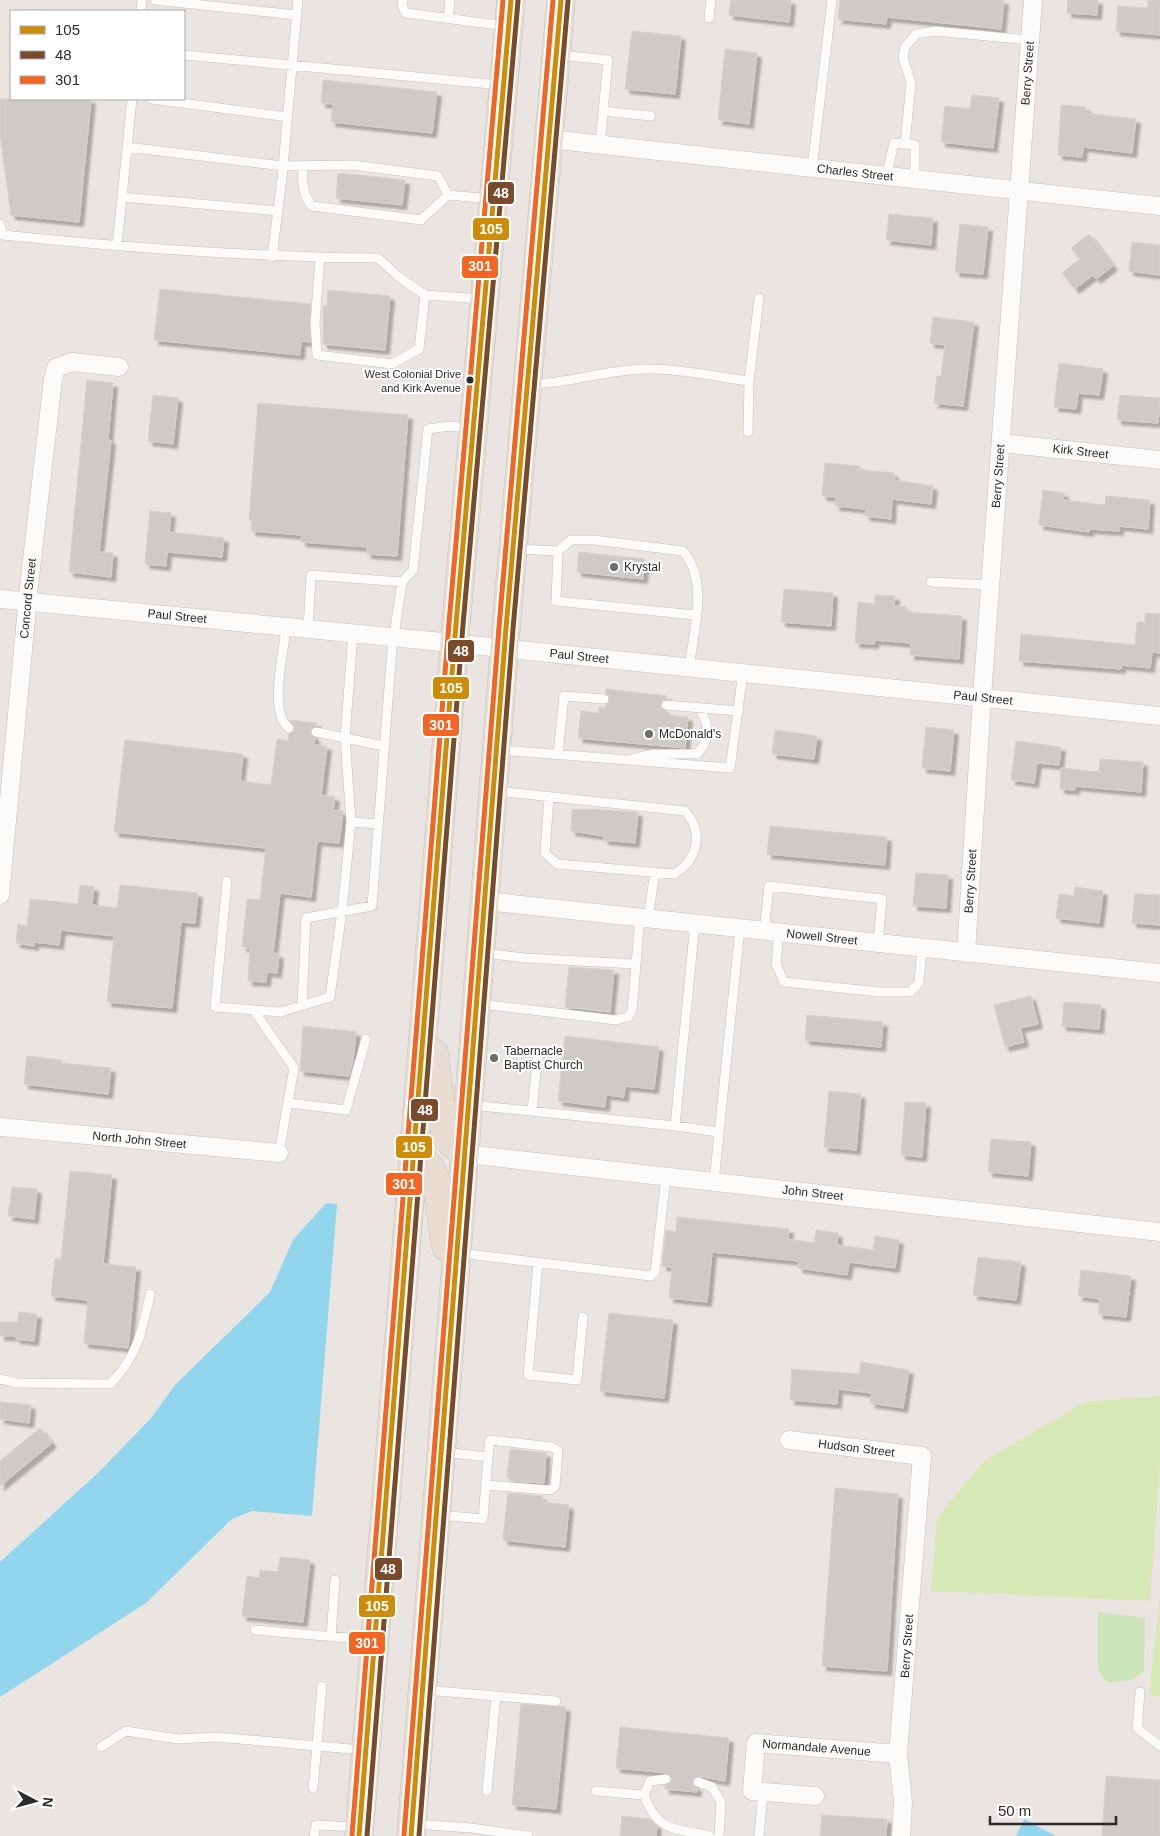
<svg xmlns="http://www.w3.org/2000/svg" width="1160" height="1836" font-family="Arial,sans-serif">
	<defs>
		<filter id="shadow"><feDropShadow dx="4.5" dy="4.5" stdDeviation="1" flood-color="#0004"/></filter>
	</defs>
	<rect width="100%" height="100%" fill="#eae5e0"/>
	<path fill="#cce5b8" d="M1098 1612 1145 1618 1144 1671 1131 1680 1107 1682 1098 1670Z"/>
	<path fill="#d7e9b6" d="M1160 1396V1463L1150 1601 931 1591 937 1518 984 1461 1085 1402Z
		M1160 1598V1696L1149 1695Z"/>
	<path fill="#92d6ed" d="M326 1203 337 1204 312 1516 252 1511 232 1519 146 1603 0 1697V1562L99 1472 152 1417 175 1385 270 1292 293 1240Z
		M1024 1819 1054 1835V1836H1016Z"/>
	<path fill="#cecbc7" stroke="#d5d1cc" filter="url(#shadow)" d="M731 0H791L789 22 729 15Z
		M840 0H1004L1001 29 887 17 886 24 838 19Z
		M1068 0H1098L1097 15 1067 13Z
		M1148 0H1160V35L1116 31 1118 6 1148 8Z
		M632 31 681 36 675 94 625 89Z
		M725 49 757 53 749 124 718 120Z
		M323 80 437 92 432 133 331 122 333 104 321 103Z
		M972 95 999 98 993 148 941 142 945 106 970 109Z
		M0 99H91L79 222 11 215 0 135Z
		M1061 105 1086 107 1085 113 1136 119 1132 153 1083 147 1082 157 1058 155Z
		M338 173 405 180 402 205 336 198Z
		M889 214 933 218 931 245 886 240Z
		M960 224 988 227 983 274 955 272Z
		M1089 234 1113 266 1096 279 1093 275 1075 289 1062 273 1080 259 1071 248Z
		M1132 242 1160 245V275L1129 271Z
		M160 289 310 304V342L301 341 300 355 154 340Z
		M328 290 390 296 385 350 323 344V306H327Z
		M933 317 974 322 963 406 934 403 937 376H941L945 345 930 343Z
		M1059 363 1103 369 1099 395 1078 393 1076 409 1054 407Z
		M87 380 113 383 108 440H111L99 552 113 553 111 577 69 572Z
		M153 395 178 398 173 444 148 441Z
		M1120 395 1160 398 1158 423 1117 420Z
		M258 403 408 415 397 556 367 554V547L301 542 302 535 251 531 252 520 249 521Z
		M825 463 860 466V470L894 473V480L933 486 931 504 892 499 891 519 865 516 866 509 835 506 836 497 822 496Z
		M1043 490 1064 493 1063 500 1105 505 1106 496 1150 500 1148 529 1119 526V531L1089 529V532L1039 525Z
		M150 511 171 513 169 532 224 538 222 557 167 552 166 566 145 564Z
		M579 552 645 559 643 579 577 572Z
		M784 589 833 593 831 626 781 622Z
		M875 595 895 596 894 606 906 607V612L962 616 959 659 910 655 911 643 875 640 874 644 855 643 858 602 875 604Z
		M1145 613 1160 614V653L1152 652 1150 668 1121 665V669L1019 661 1021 634 1135 645 1137 622H1145Z
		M606 689 667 696 660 704 661 708 666 711 665 715 688 717 685 748 578 738 581 711 599 713V707L604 708 610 700 605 693Z
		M290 720 317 723 310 731 315 738 314 745 327 746 321 795 335 797 333 810 343 811 339 843 317 841 311 897 280 893 273 953 279 954 277 973 267 972 266 982 248 981 250 948 242 947 247 899 260 900 266 848 114 832 125 740 243 754 240 781 271 785 277 739 288 741 289 734 295 730Z
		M926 727 954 730 950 771 922 768Z
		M775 730 817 736 814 759 772 754Z
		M1016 741 1061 747 1059 765 1037 763 1034 783 1011 780Z
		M1100 759 1143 762 1141 792 1075 786V790L1060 789 1061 768 1099 772Z
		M582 809 638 812 635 843 604 840V836L571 831 572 810Z
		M770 826 887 837 885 865 767 854Z
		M916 873 948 875 946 908 913 906Z
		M80 885 94 887 92 905 117 908 120 885 198 893 195 923 181 922 172 1008 107 1002 114 936 61 930 59 945 34 942V946L16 943 18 924 27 926 30 899 78 904Z
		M1075 887 1103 891 1099 923 1056 918 1059 894 1074 896Z
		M1135 894 1160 895V925L1132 923Z
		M569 967 614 970 610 1012 565 1007Z
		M1031 996 1038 1024 1020 1028 1024 1042 1005 1047 994 1005Z
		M1064 1002 1101 1005 1099 1029 1062 1026Z
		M807 1015 883 1022 881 1047 805 1040Z
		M303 1026 356 1032 353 1061 349 1076 300 1071Z
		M565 1036 659 1047 654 1089 625 1086 624 1097 606 1095 605 1107 558 1101Z
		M27 1056 62 1060V1063L111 1068 108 1094 24 1084Z
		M829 1091 861 1094 856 1150 824 1147Z
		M905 1102 926 1103 922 1157 901 1155Z
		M991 1139 1031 1142 1028 1176 988 1172Z
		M70 1171 112 1175 103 1264 136 1267 128 1348 84 1343 88 1300 51 1296 55 1259H61Z
		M12 1187 37 1189 34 1219 8 1216Z
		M677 1217 789 1229 788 1239 814 1243 816 1230 838 1233 837 1245 873 1250 875 1236 899 1240 895 1268 849 1262 847 1275 798 1268 799 1261 712 1252 707 1302 669 1298 672 1267 662 1266 666 1230 676 1232Z
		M978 1257 1021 1262 1016 1300 973 1295Z
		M1081 1270 1131 1276 1126 1317 1098 1314 1100 1299 1078 1296Z
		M19 1312 37 1314 34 1341 16 1339V1336H0V1322H18Z
		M609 1313 673 1320 664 1398 600 1391Z
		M861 1362 909 1370 903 1408 870 1403 872 1393 838 1389 837 1404 790 1400 792 1369 859 1374Z
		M0 1402 31 1405 29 1423 0 1419Z
		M40 1428 52 1443 0 1486V1461Z
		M510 1449 546 1453 544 1483 509 1481 510 1477H507Z
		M835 1488 898 1494 887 1671 822 1666Z
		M508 1493 542 1496V1502L569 1505 565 1547 503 1540Z
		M280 1557 310 1560 303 1622 242 1616 247 1576 259 1578 260 1570 278 1572Z
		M521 1704 566 1707 556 1809 512 1805Z
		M620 1727 729 1738 725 1781 697 1776 694 1778 692 1783 697 1788V1792L665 1789V1785L672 1781 669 1773 616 1768Z
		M1106 1776 1160 1780V1836H1102Z
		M822 1815 887 1819 886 1836H820Z
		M622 1816 650 1819 657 1826 656 1836H620Z"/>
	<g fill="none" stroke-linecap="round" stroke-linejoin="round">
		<g stroke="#c3c1c1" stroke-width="10">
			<path id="lane" d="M155 0 296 15
				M403 0 402 6 406 13 506 26
				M141 11 142 0
				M709 18 711 0
				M448 19 450 0
				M184 55 501 85
				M559 55 608 60 600 144
				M151 99 288 117
				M603 111 651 116
				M905 144 911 83 903 58 905 47 916 34 935 31 1029 40
				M127 147 283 166 353 165 438 176 448 195
				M303 167C302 182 302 194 312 206L421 220 448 195 491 199
				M812 168 832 0
				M886 177 894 143 915 145V180
				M122 197 278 211
				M0 224 3 235C128 248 252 257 378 258L399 277 425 295 482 299
				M117 246 132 99
				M272 257 282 178 298 0
				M320 258 315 323 317 355 392 364 419 349 425 295
				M530 384C564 384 596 373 630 370 669 366 710 376 749 381L759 298
				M748 432 749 381
				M516 549 558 551 571 540H594L683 551C709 581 694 630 689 667
				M558 551 556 601 695 615
				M931 582 990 585
				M286 628C284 651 268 713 289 728
				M308 629 311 575 402 582 413 570 428 429 450 426 470 428
				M666 705 739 711
				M316 732 384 746
				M500 750 730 768 743 673
				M558 754 564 696 604 699
				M632 759 653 754H697C711 740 709 723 699 708
				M497 791 685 811C704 831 698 860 674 874L557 864 545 853 549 797
				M351 822 378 824
				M227 881 215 1007 281 1012 330 997 342 911 351 822 345 737 353 634
				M648 918 655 872
				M695 923 675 1126 719 1132
				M764 931 769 886 882 899 878 943
				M779 932 776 964 784 982 880 992H910L919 983 922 948
				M484 953 525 958 635 964
				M480 1004 616 1020 628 1017 632 1011 640 917
				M302 1005 306 918 372 906 392 649 402 582
				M254 1011 294 1068 279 1153
				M289 1103 346 1110 366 1039
				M471 1105 675 1126
				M532 1111 538 1053
				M714 1182 740 928
				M459 1253 651 1276 655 1272 666 1177
				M538 1263 528 1375 577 1380 583 1317
				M0 1379 17 1383 110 1384C138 1356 142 1331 150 1294
				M443 1452 488 1457 490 1440 552 1447 558 1451 555 1487 549 1490 486 1485
				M439 1515 483 1519 488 1457
				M255 1630 372 1640
				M331 1637 335 1580
				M322 1686 317 1746 363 1750
				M425 1690 496 1696 487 1791
				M1140 1692 1137 1728 1160 1746
				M496 1696 556 1701
				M101 1747 126 1731 178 1739 216 1737 317 1746 313 1788
				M666 1779 650 1781 644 1795C658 1833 675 1828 710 1836
				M698 1782 712 1787 721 1802 719 1836
				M596 1791 644 1795
				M414 1824 471 1828 528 1836
				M314 1836 316 1825 357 1827
				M759 1836 763 1792"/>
		</g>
		<g stroke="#c3c1c1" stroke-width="19">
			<g id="street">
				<path id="s1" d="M549 139 1160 206"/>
				<path id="s2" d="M1001 443 1160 460"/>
				<path id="s3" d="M0 599 432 641 1160 716"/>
				<path id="s4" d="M0 895 29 586 53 379 56 368 72 362 119 367"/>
				<path id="s5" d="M485 901 1160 973"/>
				<path id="s6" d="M966 953 982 697 1033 0"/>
				<path id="s7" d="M0 1127 279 1153"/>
				<path id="s8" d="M465 1154 1160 1232"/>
				<path id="s9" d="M789 1440 922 1456 898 1754 903 1802 901 1836"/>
				<path id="s10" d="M815 1796 752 1791 756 1743 898 1754"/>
			</g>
		</g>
		<g stroke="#c5c3c1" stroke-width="29">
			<path id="highway" d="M434 1053 443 1125 449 1141 465 1154
				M414 1152 430 1167 436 1180 446 1247
				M359 1836 456 624 511 0
				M411 1836 506 628 561 0"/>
		</g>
		<use href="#lane" stroke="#fcfbfa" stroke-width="9"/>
		<use href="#street" stroke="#fcfbfa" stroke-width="18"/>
		<use href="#highway" stroke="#e9dcd3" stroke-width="28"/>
		<g stroke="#fff" stroke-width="9">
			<path id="bus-1" d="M359 1836 456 624 511 0
				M411 1836 506 628 561 0"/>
		</g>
		<g stroke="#fff" stroke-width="9">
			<path id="bus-2" d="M367 1836 463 625 518 1
				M419 1836 513 629 568 1"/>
		</g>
		<g stroke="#fff" stroke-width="9">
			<path id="bus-3" d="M352 1835 449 623 503 0
				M404 1835 499 627 553 0"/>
		</g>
		<use href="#bus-1" stroke="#ce8d09" stroke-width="5"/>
		<use href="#bus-2" stroke="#7a4b2a" stroke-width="5"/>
		<use href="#bus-3" stroke="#f26522" stroke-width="5"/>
	</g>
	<circle fill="#2b2b2b" stroke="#fff" stroke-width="2" cx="470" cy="380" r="4.5"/>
	<g fill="#6e6c6a" stroke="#fff" stroke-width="2">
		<circle cx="614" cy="567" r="5"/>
		<circle cx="649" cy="734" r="5"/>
		<circle cx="494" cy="1058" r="5"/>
	</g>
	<g text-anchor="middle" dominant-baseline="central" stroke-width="4" stroke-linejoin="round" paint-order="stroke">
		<g font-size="11" fill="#2b2b2b" stroke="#fff" text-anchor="end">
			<text x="461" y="374">West Colonial Drive<tspan x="461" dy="14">and Kirk Avenue</tspan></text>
		</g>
		<g font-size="12" fill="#2b2b2b" stroke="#fff">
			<text stroke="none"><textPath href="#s6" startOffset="882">Berry Street</textPath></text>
			<text stroke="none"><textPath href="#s1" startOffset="308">Charles Street</textPath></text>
			<text stroke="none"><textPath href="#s2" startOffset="80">Kirk Street</textPath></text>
			<text stroke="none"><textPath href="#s6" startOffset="478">Berry Street</textPath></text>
			<text stroke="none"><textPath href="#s4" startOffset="298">Concord Street</textPath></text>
			<text stroke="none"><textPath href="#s3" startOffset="178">Paul Street</textPath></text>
			<text stroke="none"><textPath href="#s3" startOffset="582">Paul Street</textPath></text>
			<text stroke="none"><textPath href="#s3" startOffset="988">Paul Street</textPath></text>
			<text stroke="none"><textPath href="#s6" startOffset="72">Berry Street</textPath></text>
			<text stroke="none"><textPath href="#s5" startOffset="339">Nowell Street</textPath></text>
			<text stroke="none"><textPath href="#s7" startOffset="140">North John Street</textPath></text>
			<text stroke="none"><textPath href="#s8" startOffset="350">John Street</textPath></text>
			<text stroke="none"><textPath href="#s9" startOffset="68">Hudson Street</textPath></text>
			<text transform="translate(907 1646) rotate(-86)">Berry Street</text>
			<text stroke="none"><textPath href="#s10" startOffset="172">Normandale Avenue</textPath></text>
		</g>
		<g font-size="12" fill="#2b2b2b" stroke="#fff" text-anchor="start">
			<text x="624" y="567">Krystal</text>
			<text x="659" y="734">McDonald's</text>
			<text x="504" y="1051">Tabernacle<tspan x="504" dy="14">Baptist Church</tspan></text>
		</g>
	</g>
	<g stroke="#fff" stroke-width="2">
		<rect x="487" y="181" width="28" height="24" rx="5" fill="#7a4b2a"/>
		<rect x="472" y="217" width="38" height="24" rx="5" fill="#ce8d09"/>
		<rect x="461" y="255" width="38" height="24" rx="5" fill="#f26522"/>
		<rect x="447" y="639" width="28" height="24" rx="5" fill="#7a4b2a"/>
		<rect x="432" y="676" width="38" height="24" rx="5" fill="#ce8d09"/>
		<rect x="422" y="713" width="38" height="24" rx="5" fill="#f26522"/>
		<rect x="410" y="1098" width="29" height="24" rx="5" fill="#7a4b2a"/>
		<rect x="395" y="1135" width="38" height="24" rx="5" fill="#ce8d09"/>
		<rect x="385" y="1172" width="38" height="24" rx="5" fill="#f26522"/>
		<rect x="374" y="1557" width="29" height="24" rx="5" fill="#7a4b2a"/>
		<rect x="358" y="1594" width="38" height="24" rx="5" fill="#ce8d09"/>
		<rect x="348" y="1631" width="38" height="24" rx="5" fill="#f26522"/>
	</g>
	<g font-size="14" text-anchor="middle" font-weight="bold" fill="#fff">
		<text x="501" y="198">48</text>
		<text x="491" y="234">105</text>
		<text x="480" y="271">301</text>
		<text x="461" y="656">48</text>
		<text x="451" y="693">105</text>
		<text x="441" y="730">301</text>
		<text x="425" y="1115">48</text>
		<text x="414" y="1152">105</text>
		<text x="404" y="1189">301</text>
		<text x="388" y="1574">48</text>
		<text x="377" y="1611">105</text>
		<text x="367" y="1648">301</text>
	</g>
	<rect x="10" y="10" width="175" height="90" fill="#ffffff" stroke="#aaaaaa"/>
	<rect x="20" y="26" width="25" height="8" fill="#ce8d09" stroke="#aaaaaa"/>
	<text x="55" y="35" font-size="15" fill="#2b2b2b">105</text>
	<rect x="20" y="51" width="25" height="8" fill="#7a4b2a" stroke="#aaaaaa"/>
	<text x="55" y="60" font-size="15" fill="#2b2b2b">48</text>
	<rect x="20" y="76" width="25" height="8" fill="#f26522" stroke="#aaaaaa"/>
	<text x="55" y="85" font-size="15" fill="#2b2b2b">301</text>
	<g transform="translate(35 1801) rotate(96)" stroke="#ffffff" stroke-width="4" paint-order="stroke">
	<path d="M0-4L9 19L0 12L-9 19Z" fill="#2b2b2b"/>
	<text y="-8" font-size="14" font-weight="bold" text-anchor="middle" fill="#2b2b2b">N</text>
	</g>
	<path d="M990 1816v8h126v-8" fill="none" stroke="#2b2b2b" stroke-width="2.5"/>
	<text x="998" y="1816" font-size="15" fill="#2b2b2b" stroke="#ffffff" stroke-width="4" paint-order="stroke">50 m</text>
</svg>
